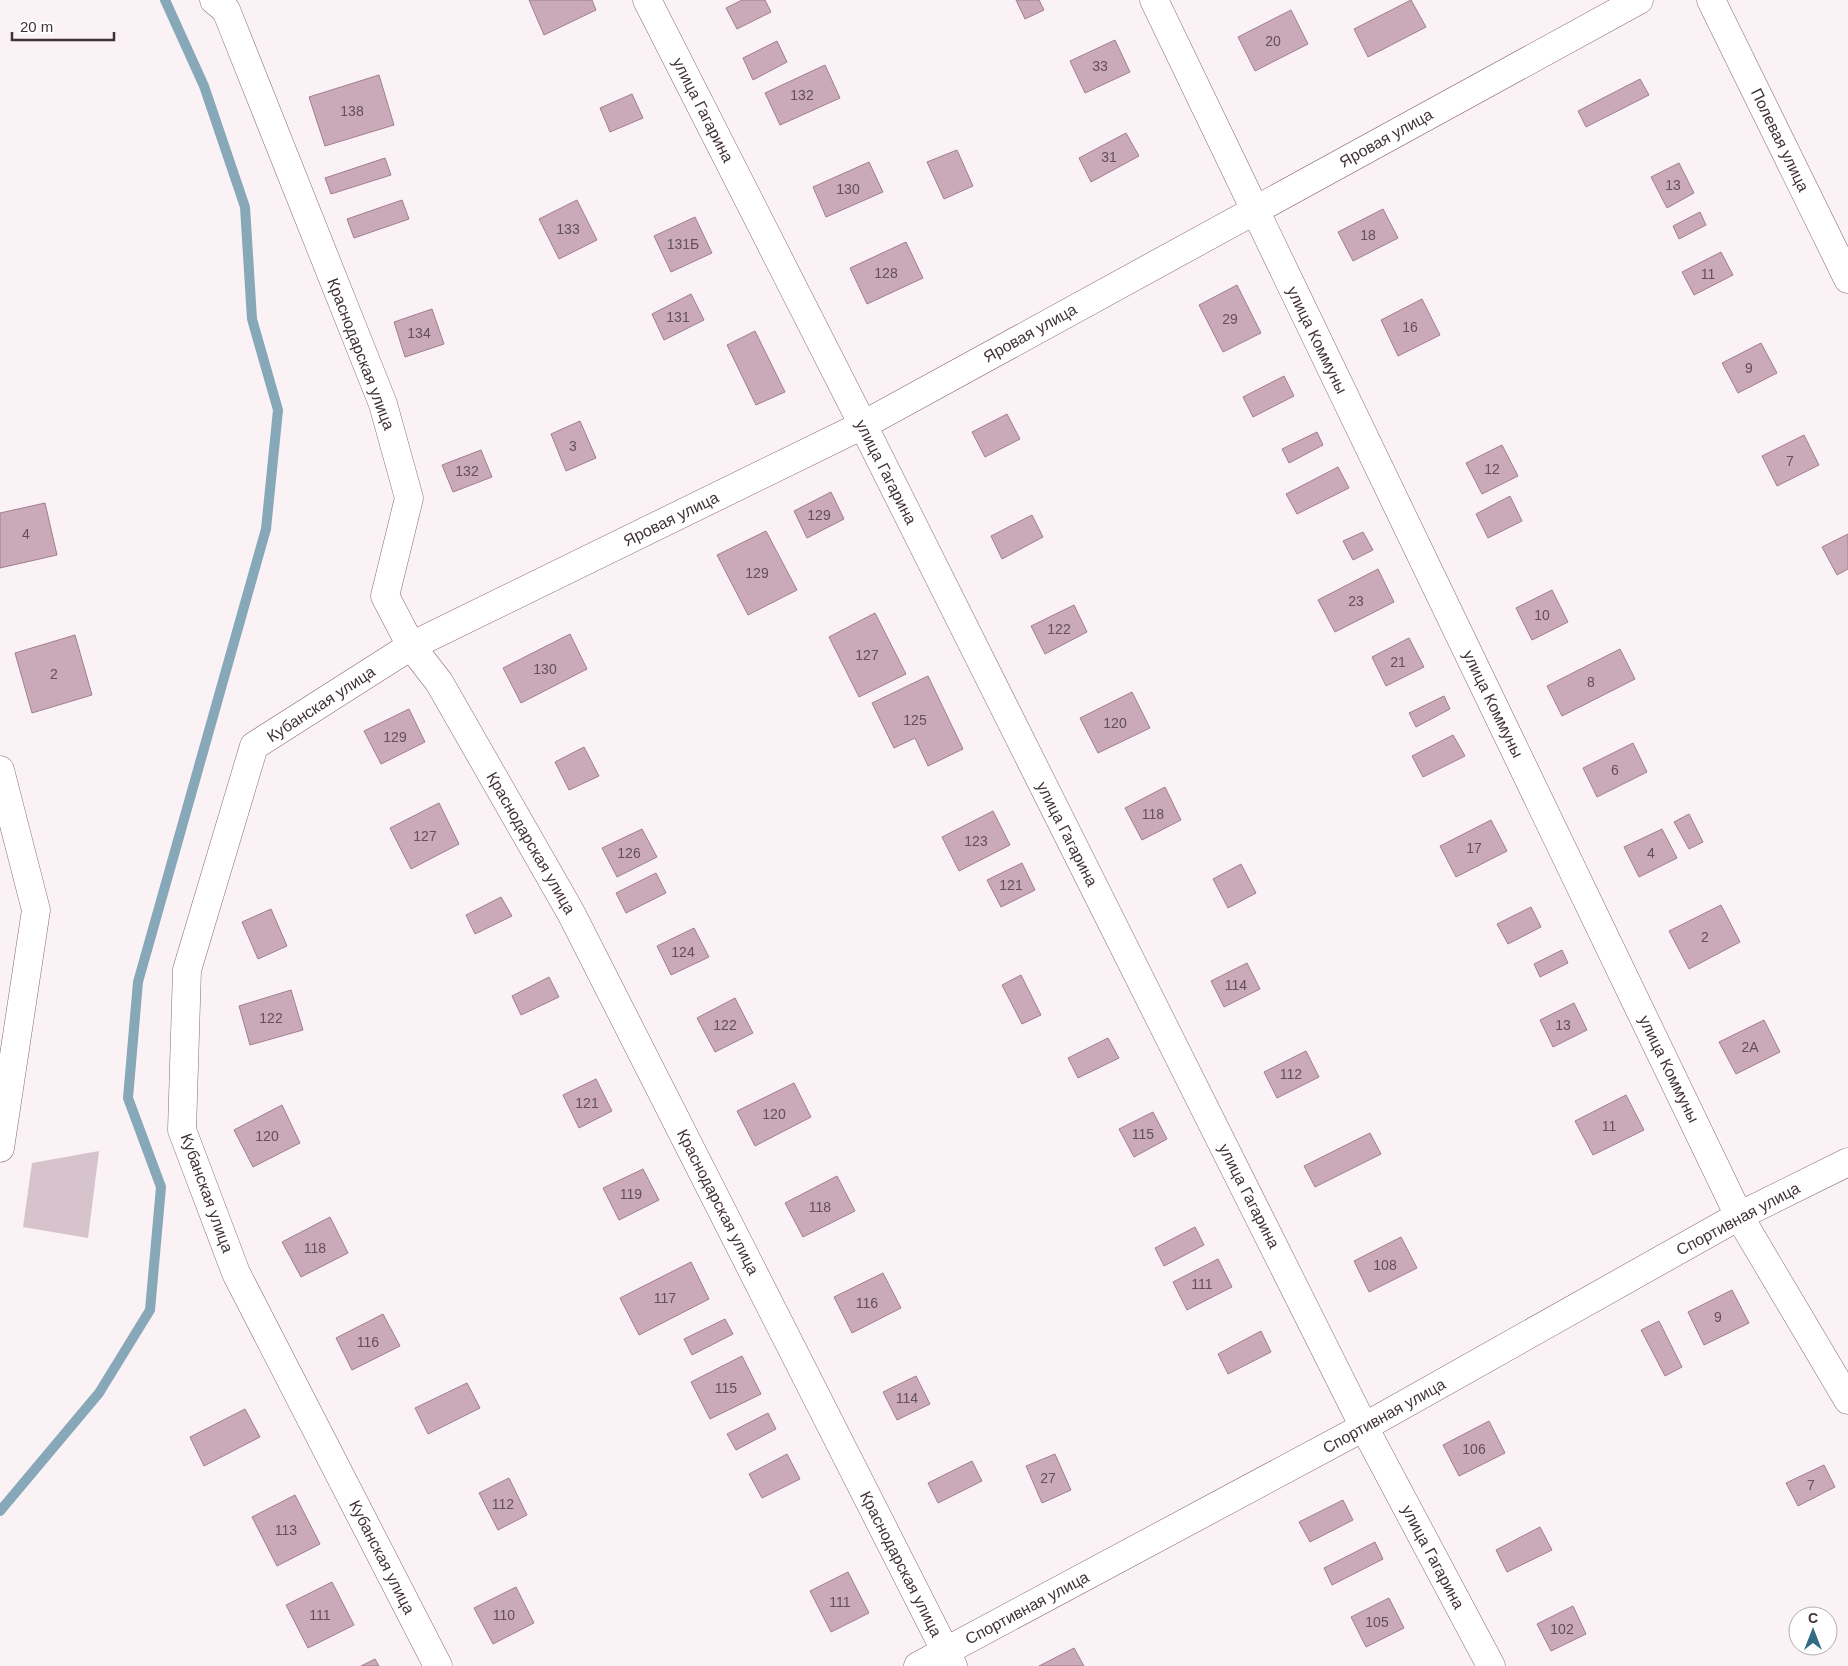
<svg xmlns="http://www.w3.org/2000/svg" width="1848" height="1666" font-family="Arial,sans-serif">
	<rect width="100%" height="100%" fill="#faf2f5"/>
	<path fill="#d7c3cc" d="M99 1151 88 1238 23 1227 32 1163Z"/>
	<g fill="none" stroke-linecap="round" stroke-linejoin="round">
		<path stroke="#87a8b8" stroke-width="10" d="M0 1511 99 1393 150 1310 161 1187 128 1098 138 982 266 529 278 410 252 319 245 207 204 86 165 0"/>
	</g>
	<path fill="#caa9b8" stroke="#a17e8e" d="M529 0H592L596 10 544 35Z
		M742 0H765L771 12 737 29 726 8Z
		M1016 0H1039L1044 10 1025 19Z
		M1411 0 1426 27 1368 57 1354 29Z
		M1291 10 1308 44 1255 71 1238 37Z
		M1115 40 1130 72 1085 93 1070 61Z
		M777 41 787 62 753 80 743 58Z
		M825 65 840 98 780 125 765 93Z
		M379 75 394 125 325 146 309 97Z
		M1640 79 1649 95 1586 127 1578 111Z
		M632 94 643 118 610 132 600 108Z
		M1126 133 1139 156 1091 182 1079 158Z
		M957 150 973 186 944 199 927 162Z
		M385 158 391 175 331 194 325 178Z
		M869 162 883 192 826 217 813 187Z
		M1679 163 1694 193 1667 208 1651 177Z
		M402 200 409 219 354 238 347 219Z
		M577 200 597 240 559 259 539 219Z
		M1383 209 1398 238 1353 261 1338 232Z
		M1700 212 1706 225 1679 239 1673 226Z
		M695 217 712 253 671 272 654 236Z
		M906 242 923 278 867 304 850 268Z
		M1721 252 1733 275 1694 295 1682 272Z
		M1237 285 1261 333 1223 352 1199 305Z
		M691 294 704 320 664 340 652 314Z
		M1422 299 1440 335 1398 356 1381 320Z
		M432 309 444 344 405 357 394 322Z
		M755 331 785 392 756 405 727 345Z
		M1761 343 1777 373 1738 393 1722 363Z
		M1284 376 1294 396 1253 417 1243 397Z
		M1007 414 1020 439 985 457 972 432Z
		M580 421 596 458 566 471 551 434Z
		M1317 432 1323 445 1289 463 1282 449Z
		M1804 435 1819 465 1777 486 1762 456Z
		M1502 445 1518 476 1482 494 1466 463Z
		M481 450 492 477 453 492 442 465Z
		M1338 467 1349 488 1297 514 1286 494Z
		M831 492 844 519 807 538 794 511Z
		M1510 496 1522 521 1488 538 1476 514Z
		M45 503 57 555 0 568V513Z
		M1032 515 1043 537 1002 559 991 536Z
		M766 531 797 590 748 615 717 555Z
		M1363 532 1373 550 1353 560 1343 541Z
		M1848 534V569L1837 575 1822 547Z
		M1378 569 1394 602 1335 632 1318 600Z
		M1552 590 1568 622 1532 640 1516 608Z
		M1074 605 1087 632 1045 654 1031 626Z
		M875 613 906 674 859 697 829 637Z
		M570 634 587 669 521 703 503 668Z
		M75 635 92 695 32 713 15 653Z
		M1409 638 1424 667 1386 686 1372 657Z
		M1620 649 1635 679 1562 716 1547 686Z
		M928 676 963 749 928 766 915 738 894 748 872 703Z
		M1132 692 1150 728 1098 753 1080 718Z
		M1444 696 1450 709 1416 727 1409 713Z
		M409 709 425 742 381 764 364 731Z
		M1453 735 1465 756 1423 777 1412 756Z
		M1633 743 1647 772 1597 797 1583 768Z
		M584 747 599 776 569 790 555 762Z
		M1165 787 1181 820 1142 840 1125 808Z
		M439 803 459 844 411 869 390 828Z
		M993 811 1010 845 959 871 942 837Z
		M1689 814 1703 842 1689 849 1674 822Z
		M1491 820 1507 851 1456 877 1440 846Z
		M642 829 657 857 617 877 602 848Z
		M1662 829 1677 858 1639 877 1624 847Z
		M1022 863 1035 890 1001 907 987 880Z
		M1241 864 1256 893 1228 908 1213 879Z
		M656 873 666 893 626 913 616 893Z
		M501 897 512 916 475 934 466 915Z
		M1721 905 1740 942 1689 969 1669 931Z
		M1531 907 1541 927 1508 944 1497 924Z
		M271 909 287 946 258 959 242 922Z
		M694 928 709 957 671 975 657 946Z
		M1562 950 1568 963 1540 977 1534 964Z
		M1247 963 1260 989 1224 1007 1211 981Z
		M1021 975 1041 1015 1022 1024 1002 985Z
		M549 977 559 997 521 1015 512 996Z
		M291 990 303 1030 250 1045 239 1006Z
		M735 998 753 1033 715 1052 697 1018Z
		M1574 1003 1587 1030 1553 1047 1540 1020Z
		M1764 1020 1780 1052 1736 1074 1719 1042Z
		M1108 1038 1119 1058 1078 1078 1068 1058Z
		M1306 1051 1319 1077 1277 1098 1264 1072Z
		M596 1079 612 1111 579 1128 563 1095Z
		M794 1083 811 1117 755 1146 737 1111Z
		M1626 1095 1644 1130 1593 1155 1575 1121Z
		M282 1105 300 1143 253 1167 234 1130Z
		M1153 1112 1167 1139 1134 1157 1119 1129Z
		M1370 1133 1381 1154 1315 1187 1304 1166Z
		M643 1169 659 1200 619 1220 603 1188Z
		M837 1176 855 1211 803 1237 785 1203Z
		M330 1217 348 1253 301 1277 282 1242Z
		M1195 1227 1204 1245 1164 1266 1155 1248Z
		M1401 1237 1417 1268 1369 1292 1354 1261Z
		M1218 1259 1232 1287 1187 1310 1173 1282Z
		M691 1262 709 1299 639 1335 620 1298Z
		M883 1273 901 1308 852 1333 834 1297Z
		M1732 1290 1749 1323 1704 1345 1688 1312Z
		M383 1314 400 1346 352 1370 336 1338Z
		M725 1319 733 1334 692 1355 684 1339Z
		M1659 1321 1682 1367 1665 1376 1641 1330Z
		M1261 1331 1271 1352 1228 1374 1218 1354Z
		M742 1356 761 1394 710 1419 691 1382Z
		M916 1376 930 1404 897 1420 883 1392Z
		M467 1383 480 1408 428 1434 415 1408Z
		M245 1409 260 1437 204 1466 190 1437Z
		M768 1413 776 1429 736 1450 727 1434Z
		M1489 1421 1505 1453 1459 1476 1443 1445Z
		M787 1454 800 1479 762 1498 749 1474Z
		M1055 1454 1071 1490 1042 1503 1026 1466Z
		M972 1461 982 1481 938 1503 928 1483Z
		M1824 1465 1835 1487 1798 1506 1786 1483Z
		M509 1478 527 1515 498 1530 479 1493Z
		M295 1495 320 1544 277 1566 252 1517Z
		M1343 1500 1353 1520 1310 1542 1299 1522Z
		M1540 1527 1552 1550 1507 1572 1496 1550Z
		M1375 1542 1383 1559 1332 1585 1324 1568Z
		M848 1572 869 1613 831 1632 810 1591Z
		M332 1582 354 1625 308 1648 286 1605Z
		M516 1587 534 1623 493 1644 474 1608Z
		M1389 1598 1404 1628 1366 1647 1351 1617Z
		M1573 1606 1586 1634 1551 1651 1537 1624Z
		M1074 1648 1084 1666H1039Z
		M375 1659 379 1666H361Z"/>
	<g fill="none" stroke-linecap="round" stroke-linejoin="round">
		<g stroke="#8a6877" stroke-width="29">
			<path id="minor" d="M214 0 226 10 383 404 409 498 385 596 411 646 439 682 571 913 953 1666
				M647 0 863 425 1364 1427 1491 1666
				M1154 0 1739 1216 1848 1400
				M1711 0 1848 279
				M0 770 36 910 0 1148
				M438 1666 236 1273 182 1130 187 970 254 746 411 646 863 425 1639 0
				M918 1666 1364 1427 1739 1216 1848 1162"/>
		</g>
		<use href="#minor" stroke="#fff" stroke-width="28"/>
	</g>
	<g text-anchor="middle" dominant-baseline="central" stroke-width="4" stroke-linejoin="round" paint-order="stroke">
		<g font-size="14" fill="#635059">
			<text x="1273" y="41">20</text>
			<text x="1100" y="66">33</text>
			<text x="802" y="95">132</text>
			<text x="352" y="111">138</text>
			<text x="1109" y="157">31</text>
			<text x="1673" y="185">13</text>
			<text x="848" y="189">130</text>
			<text x="568" y="229">133</text>
			<text x="1368" y="235">18</text>
			<text x="683" y="244">131Б</text>
			<text x="886" y="273">128</text>
			<text x="1708" y="274">11</text>
			<text x="678" y="317">131</text>
			<text x="1230" y="319">29</text>
			<text x="1410" y="327">16</text>
			<text x="419" y="333">134</text>
			<text x="1749" y="368">9</text>
			<text x="573" y="446">3</text>
			<text x="1790" y="461">7</text>
			<text x="1492" y="469">12</text>
			<text x="467" y="471">132</text>
			<text x="819" y="515">129</text>
			<text x="26" y="534">4</text>
			<text x="757" y="573">129</text>
			<text x="1356" y="601">23</text>
			<text x="1542" y="615">10</text>
			<text x="1059" y="629">122</text>
			<text x="867" y="655">127</text>
			<text x="1398" y="662">21</text>
			<text x="545" y="669">130</text>
			<text x="54" y="674">2</text>
			<text x="1591" y="682">8</text>
			<text x="915" y="720">125</text>
			<text x="1115" y="723">120</text>
			<text x="395" y="737">129</text>
			<text x="1615" y="770">6</text>
			<text x="1153" y="814">118</text>
			<text x="425" y="836">127</text>
			<text x="976" y="841">123</text>
			<text x="1474" y="848">17</text>
			<text x="629" y="853">126</text>
			<text x="1651" y="853">4</text>
			<text x="1011" y="885">121</text>
			<text x="1705" y="937">2</text>
			<text x="683" y="952">124</text>
			<text x="1236" y="985">114</text>
			<text x="271" y="1018">122</text>
			<text x="725" y="1025">122</text>
			<text x="1563" y="1025">13</text>
			<text x="1750" y="1047">2А</text>
			<text x="1291" y="1074">112</text>
			<text x="587" y="1103">121</text>
			<text x="774" y="1114">120</text>
			<text x="1609" y="1126">11</text>
			<text x="1143" y="1134">115</text>
			<text x="267" y="1136">120</text>
			<text x="631" y="1194">119</text>
			<text x="820" y="1207">118</text>
			<text x="315" y="1248">118</text>
			<text x="1385" y="1265">108</text>
			<text x="1202" y="1284">111</text>
			<text x="665" y="1298">117</text>
			<text x="867" y="1303">116</text>
			<text x="1718" y="1317">9</text>
			<text x="368" y="1342">116</text>
			<text x="726" y="1388">115</text>
			<text x="907" y="1398">114</text>
			<text x="1474" y="1449">106</text>
			<text x="1048" y="1478">27</text>
			<text x="1811" y="1485">7</text>
			<text x="503" y="1504">112</text>
			<text x="286" y="1530">113</text>
			<text x="840" y="1602">111</text>
			<text x="320" y="1615">111</text>
			<text x="504" y="1615">110</text>
			<text x="1377" y="1622">105</text>
			<text x="1562" y="1629">102</text>
		</g>
		<g font-size="16" fill="#413239" stroke="#fff">
			<text transform="translate(703 110) rotate(63)">улица Гагарина</text>
			<text transform="translate(1386 138) rotate(-29)">Яровая улица</text>
			<text transform="translate(1780 140) rotate(64)">Полевая улица</text>
			<text transform="translate(1030 333) rotate(-29)">Яровая улица</text>
			<text transform="translate(1317 340) rotate(64)">улица Коммуны</text>
			<text transform="translate(361 354) rotate(69)">Краснодарская улица</text>
			<text transform="translate(886 472) rotate(63)">улица Гагарина</text>
			<text transform="translate(671 519) rotate(-26)">Яровая улица</text>
			<text transform="translate(321 704) rotate(-33)">Кубанская улица</text>
			<text transform="translate(1493 704) rotate(64)">улица Коммуны</text>
			<text transform="translate(1067 834) rotate(63)">улица Гагарина</text>
			<text transform="translate(531 843) rotate(60)">Краснодарская улица</text>
			<text transform="translate(1669 1069) rotate(64)">улица Коммуны</text>
			<text transform="translate(207 1193) rotate(70)">Кубанская улица</text>
			<text transform="translate(1249 1196) rotate(63)">улица Гагарина</text>
			<text transform="translate(718 1202) rotate(63)">Краснодарская улица</text>
			<text transform="translate(1738 1219) rotate(-28)">Спортивная улица</text>
			<text transform="translate(1384 1416) rotate(-29)">Спортивная улица</text>
			<text transform="translate(382 1557) rotate(63)">Кубанская улица</text>
			<text transform="translate(1433 1557) rotate(62)">улица Гагарина</text>
			<text transform="translate(901 1564) rotate(63)">Краснодарская улица</text>
			<text transform="translate(1027 1608) rotate(-28)">Спортивная улица</text>
		</g>
	</g>
	<g transform="translate(1813 1631)"><circle r="24" fill="#ffffff" stroke="#b3adb0"/>
	<path d="M0-4L9 19L0 12L-9 19Z" fill="#326c85"/>
	<text y="-8" font-size="14" font-weight="bold" text-anchor="middle" fill="#413239">С</text>
	</g>
	<path d="M12 32v8h102v-8" fill="none" stroke="#413239" stroke-width="2.5"/>
	<text x="20" y="32" font-size="15" fill="#413239" stroke="#ffffff" stroke-width="4" paint-order="stroke">20 m</text>
</svg>
